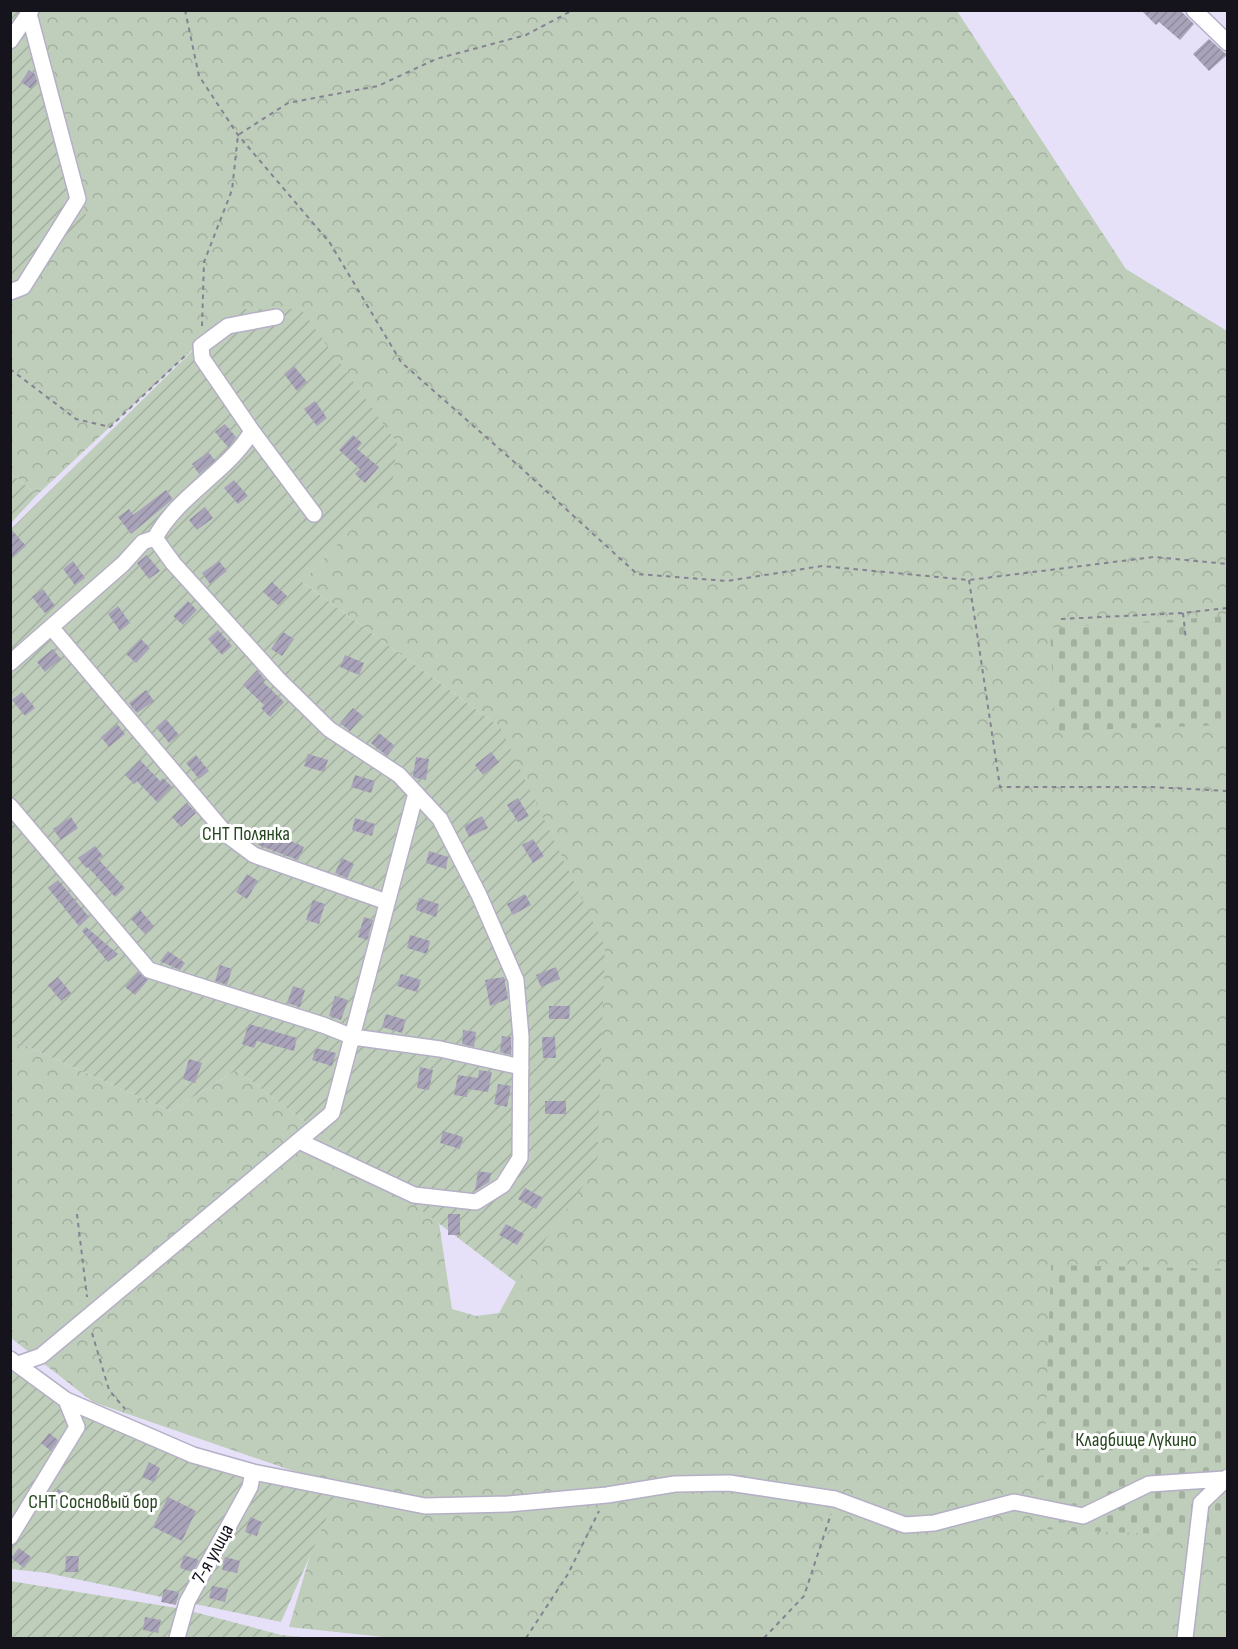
<svg xmlns="http://www.w3.org/2000/svg" width="1238" height="1649" font-family="'Sofia Sans Condensed',sans-serif">
	<defs>
		<pattern id="forest-crowns" width="20" height="18" patternUnits="userSpaceOnUse" patternTransform="scale(1.5)"><rect width="20" height="18" fill="#bfcebb"/><path d="M2 6a3 3 0 1 1 6 0M12 15a3 3 0 1 1 6 0" fill="none" stroke="#a3b0a0"/></pattern>
		<pattern id="cemetery-stones" width="16" height="16" patternUnits="userSpaceOnUse" patternTransform="scale(1.5)"><rect width="16" height="16" fill="#bfcebb"/><path d="M2 7V4a2 2 0 0 1 4 0v3zM10 15v-3a2 2 0 0 1 4 0v3z" fill="#a3b0a0"/></pattern>
		<pattern id="garden-furrows" width="10" height="10" patternUnits="userSpaceOnUse" patternTransform="scale(1.5)"><rect width="10" height="10" fill="#bfcebb"/><path d="M-1 1l2-2M0 10L10 0M9 11l2-2" fill="none" stroke="#a3b0a0"/></pattern>
		<pattern id="building-hatch" width="6" height="6" patternUnits="userSpaceOnUse" patternTransform="scale(1.5)"><rect width="6" height="6" fill="#a8a3b9"/><path d="M-1 1l2-2M0 6l6-6M5 7l2-2" fill="none" stroke="#908b9e"/></pattern>
	</defs>
	<rect width="100%" height="100%" fill="#e6e1f8"/>
	<path fill="url(#forest-crowns)" d="M33 11H957L1126 269 1227 331V1638H393L289 1627 331 1484 93 1402 11 1338V1036L20 1043 170 1111 237 1070 439 1223 452 1309 476 1316 499 1313 516 1282 500 727 302 582 391 486 301 309 235 310 37 495 11 473 10 299Z"/>
	<path fill="url(#cemetery-stones)" d="M1227 616V725L1055 731 1050 628Z
		M1051 1265 1227 1269V1537L1042 1529Z"/>
	<path fill="url(#garden-furrows)" d="M11 11H33L87 219 11 299Z
		M235 309H301L397 443 392 486 302 582 500 727 605 947 597 1166 516 1282 237 1070 170 1111 20 1043 11 1036V529Z
		M11 473 37 495 11 523Z
		M10 1365 66 1411 337 1494 281 1622 47 1573 11 1569Z
		M10 1581 183 1609 281 1635 312 1638H11Z"/>
	<path fill="url(#building-hatch)" d="M1141 10H1180L1194 24 1180 40 1159 22 1156 25Z
		M1209 39 1227 55 1209 71 1193 54Z
		M29 70 35 74 37 81 31 89 21 82Z
		M294 366 307 382 297 391 284 374Z
		M315 401 327 418 317 426 304 409Z
		M225 424 236 437 228 447 215 432Z
		M353 435 362 443 357 449 379 467 365 483 355 474 360 469 339 450Z
		M208 452 215 460 199 474 192 464Z
		M234 480 248 496 238 504 224 488Z
		M166 490 173 499 131 534 118 517 129 509 133 515Z
		M205 507 213 518 197 530 189 520Z
		M10 528 26 546 10 559Z
		M147 555 160 571 149 579 137 563Z
		M73 561 85 578 75 585 63 569Z
		M219 561 227 571 210 584 202 573Z
		M272 582 287 596 278 605 263 592Z
		M43 589 55 606 45 613 32 597Z
		M188 601 197 610 183 625 173 616Z
		M118 606 130 623 120 631 108 614Z
		M218 630 232 646 222 655 208 639Z
		M283 632 294 639 282 656 271 649Z
		M141 639 150 648 136 663 126 654Z
		M53 649 61 659 45 672 37 662Z
		M345 655 364 663 359 675 340 667Z
		M257 670 265 680 263 682 284 702 270 717 261 708 264 705 243 685Z
		M146 690 154 701 137 713 129 703Z
		M22 692 35 708 25 716 12 700Z
		M353 708 363 716 350 731 340 723Z
		M166 719 179 735 169 743 156 727Z
		M117 724 125 734 109 747 101 737Z
		M379 733 395 746 387 756 371 743Z
		M491 752 499 762 483 775 475 765Z
		M308 754 328 760 324 772 304 766Z
		M196 755 209 771 199 779 186 763Z
		M416 757 429 759 426 780 415 778 413 776Z
		M140 760 160 781 163 778 172 787 157 802 137 781 134 784 125 775Z
		M355 775 375 781 371 793 351 787Z
		M518 798 529 816 518 822 507 805Z
		M187 803 196 813 181 827 172 817Z
		M482 816 488 828 469 837 464 826Z
		M71 817 78 828 61 840 53 829Z
		M355 818 375 824 372 836 352 830Z
		M265 829 304 847 298 860 258 845Z
		M533 839 544 856 533 863 522 845Z
		M95 846 103 856 98 859 125 888 115 897 88 867 86 868 78 858Z
		M429 851 448 857 446 869 426 863Z
		M342 858 354 864 347 878 335 873Z
		M247 874 258 881 247 899 236 892Z
		M58 880 89 917 79 926 48 888Z
		M525 894 531 905 513 915 507 904Z
		M419 898 439 904 436 917 416 910Z
		M313 900 325 904 319 924 306 920Z
		M140 910 154 926 145 934 131 919Z
		M364 917 373 920 367 940 358 937Z
		M86 927 118 954 108 962 82 931Z
		M410 935 430 941 427 954 407 948Z
		M168 951 185 963 180 970 160 961Z
		M220 965 232 969 227 985 215 981Z
		M556 967 560 979 541 987 536 975Z
		M138 972 148 980 135 995 125 987Z
		M401 974 421 980 417 992 397 986Z
		M58 977 71 993 61 1001 48 985Z
		M504 977 508 999 490 1006 485 980Z
		M293 986 305 990 300 1007 287 1003Z
		M335 996 348 1000 341 1020 329 1016Z
		M549 1006H570L569 1019H549Z
		M386 1014 406 1020 402 1033 382 1027Z
		M249 1024 297 1038 294 1051 257 1041 254 1048 242 1044Z
		M463 1030 476 1032 474 1047 462 1044Z
		M502 1036 511 1037V1055L500 1052Z
		M542 1037H555L556 1058H543Z
		M316 1048 336 1053 332 1066 312 1060Z
		M189 1059 202 1063 195 1083 183 1079Z
		M420 1067 433 1070 429 1090 417 1088Z
		M479 1070 492 1072 488 1092 468 1089 467 1097 454 1095 458 1075 478 1078Z
		M498 1084 511 1086 507 1107 494 1104Z
		M545 1101H566V1114H545Z
		M443 1131 463 1137 460 1149 440 1143Z
		M478 1171 491 1173 489 1182 475 1191Z
		M525 1188 543 1198 536 1209 518 1199Z
		M448 1214H460V1235H448Z
		M506 1224 524 1234 517 1245 499 1235Z
		M49 1433 58 1440 51 1451 41 1443Z
		M149 1462 160 1468 154 1482 142 1477Z
		M58 1489 72 1496 65 1508 52 1500Z
		M168 1497 196 1511 182 1541 153 1527Z
		M250 1517 262 1522 257 1536 245 1532Z
		M19 1548 31 1557 24 1568 11 1558Z
		M184 1555 199 1560 193 1572 180 1568Z
		M66 1556H79L78 1572H65Z
		M225 1557 240 1561 237 1573 222 1570Z
		M212 1586 228 1589 225 1602 209 1598Z
		M164 1589 179 1592 176 1605 161 1602Z
		M145 1617 161 1620 158 1633 143 1630Z"/>
	<g fill="none" stroke-linecap="round" stroke-linejoin="round">
		<g stroke="#b4afc6" stroke-width="18">
			<path id="minor" d="M1194 10 1228 43
				M10 41 31 10
				M10 292 23 287 78 199 28 10
				M252 431 314 514
				M155 538 173 563 278 679 329 729 399 775 440 819 479 895 516 980 521 1037 520 1158 503 1185 476 1202 414 1195 299 1141
				M51 627 227 835 254 855 387 902
				M10 663 123 564 143 542 155 538C178 495 228 472 252 431L202 358 201 346 228 326 276 317
				M10 806 149 970 323 1025 353 1037 440 1049 521 1067
				M10 1359 66 1400 193 1455 253 1472 425 1506 508 1504 607 1495 675 1484 729 1483 835 1499 905 1525 934 1523 1014 1502 1083 1516 1149 1484 1225 1479
				M18 1364 41 1356 332 1113 416 793
				M10 1537 77 1427 66 1400
				M177 1638 187 1602 250 1487 253 1472
				M1185 1638 1201 1503 1228 1477"/>
		</g>
		<path stroke="#858292" stroke-width="2" stroke-dasharray="4.5 4.5" stroke-linecap="butt" d="M185 10 199 76 238 135 330 243 401 362 520 467 637 574 727 581 822 566 969 580 1154 557 1228 564
			M202 326 204 262 232 190 238 135 288 103 378 86 436 59 526 35 573 10
			M10 369 76 419 110 427 188 353
			M969 580 1000 787H1152L1228 791
			M1183 613 1186 640
			M1061 619 1183 613 1228 608
			M77 1214 87 1297
			M92 1333 109 1390 125 1409
			M526 1638 568 1574 599 1511
			M764 1638 804 1596 831 1514"/>
		<use href="#minor" stroke="#fff" stroke-width="15"/>
	</g>
	<g text-anchor="middle" dominant-baseline="central" stroke-width="6" stroke-linejoin="round" paint-order="stroke">
		<g font-size="20" fill="#274720" stroke="#fff">
			<text x="246" y="834">СНТ Полянка</text>
			<text x="1136" y="1440">Кладбище Лукино</text>
			<text x="93" y="1502">СНТ Сосновый бор</text>
		</g>
		<g font-size="20" fill="#15131b" stroke="#fff">
			<text transform="translate(213 1554) rotate(-61)">7-я улица</text>
		</g>
	</g>
	<rect width="1238" height="1649" fill="none" stroke="#15131b" stroke-width="24"/>
</svg>
